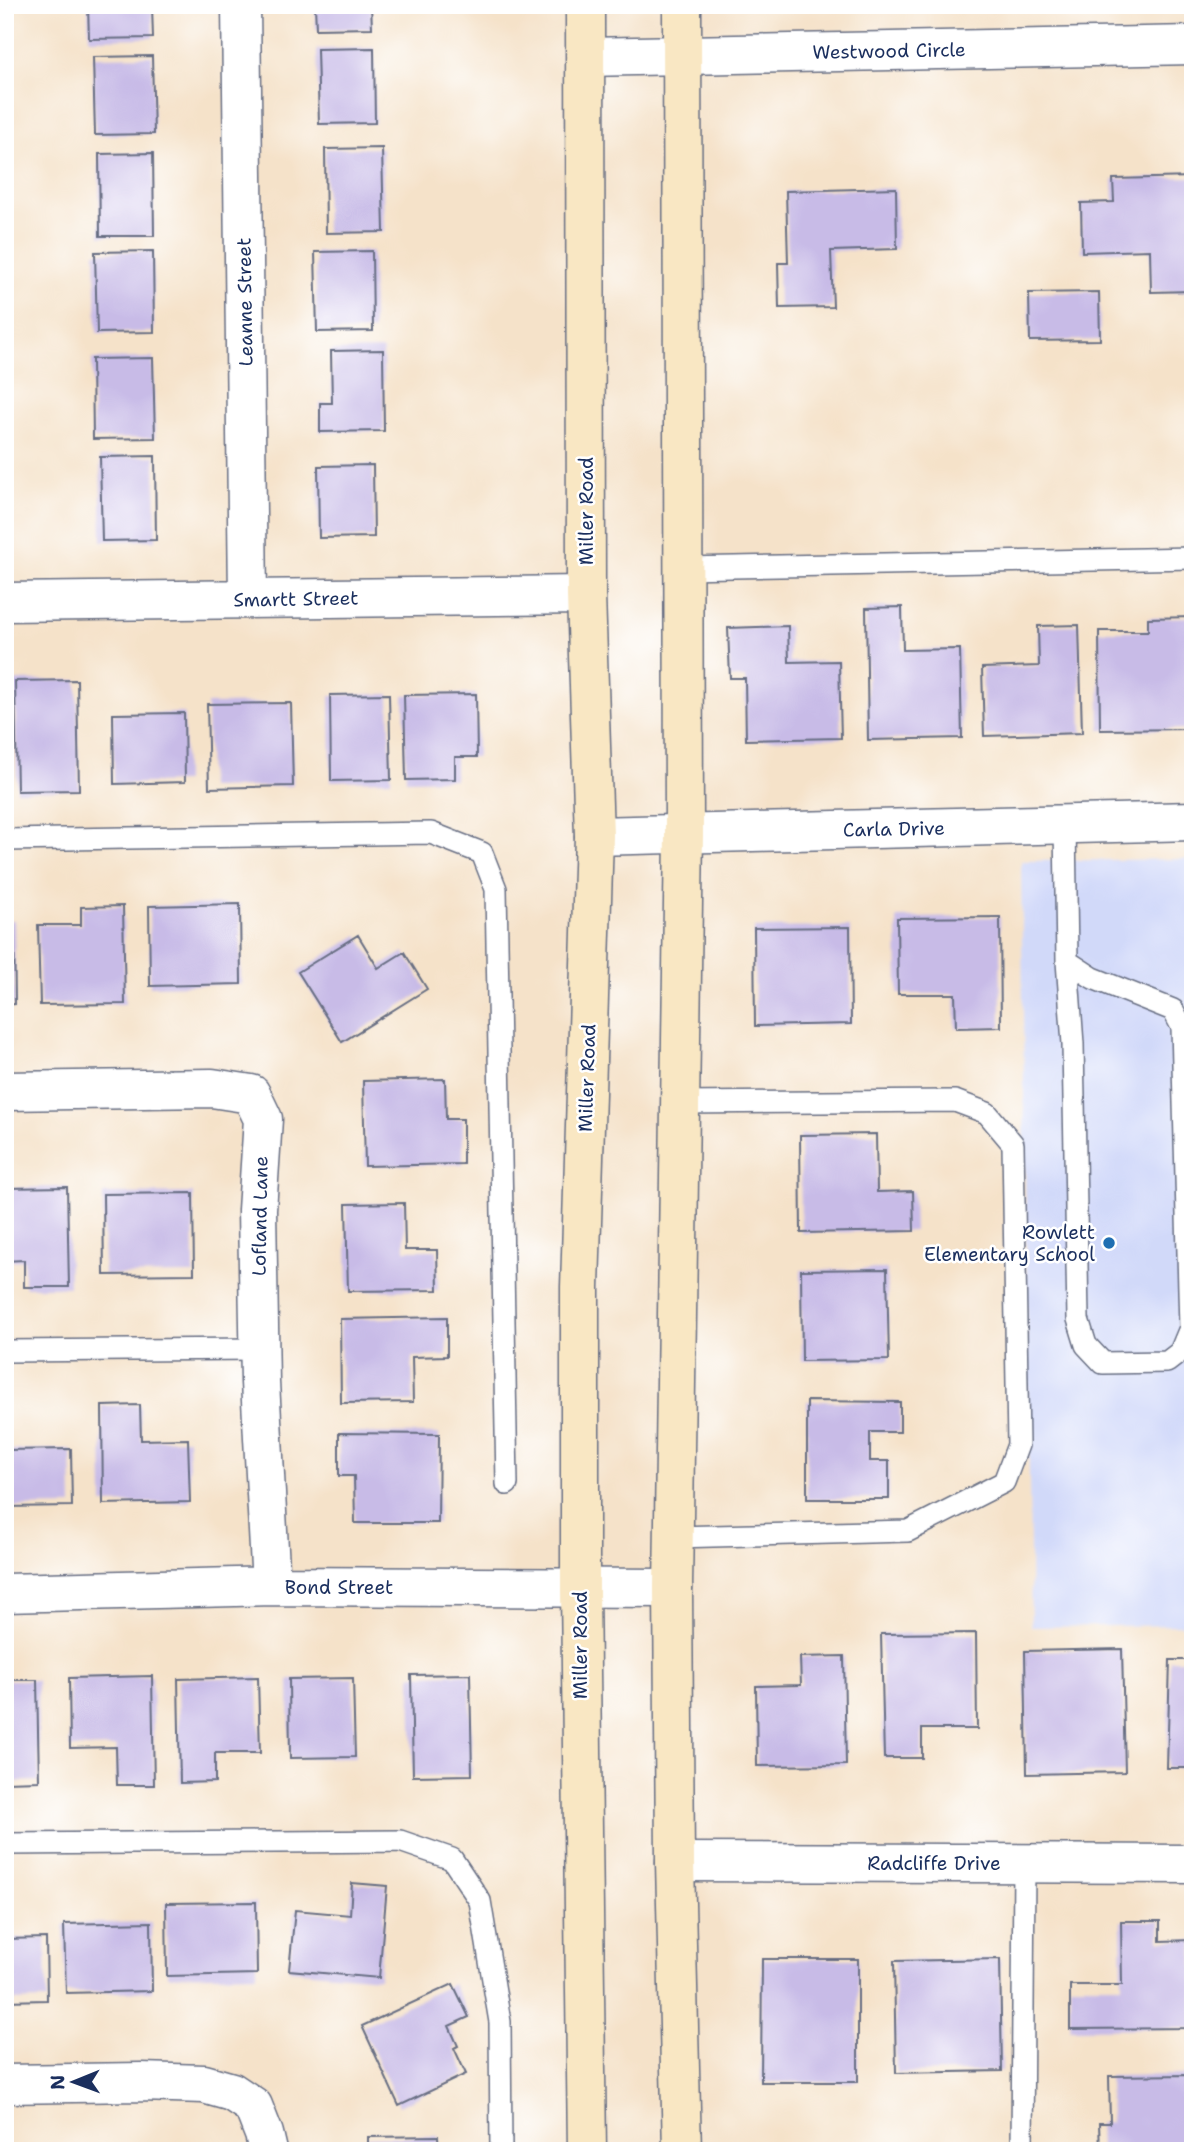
<svg xmlns="http://www.w3.org/2000/svg" width="1198" height="2156" font-family="'Shantell Sans',sans-serif">
	<rect width="100%" height="100%" fill="#fff"/>
	<filter id="ink" filterUnits="userSpaceOnUse"><feTurbulence type="fractalNoise" baseFrequency=".0143" numOctaves="2"/><feDisplacementMap in="SourceGraphic" scale="14" xChannelSelector="R" yChannelSelector="G"/><feConvolveMatrix kernelMatrix="1 2 1 2 8 2 1 2 1" color-interpolation-filters="sRGB"/></filter>
	<filter id="wash" filterUnits="userSpaceOnUse"><feTurbulence type="fractalNoise" baseFrequency=".00686" numOctaves="4" result="noise"/><feDisplacementMap in="SourceGraphic" scale="28" xChannelSelector="R" yChannelSelector="G"/><feGaussianBlur stdDeviation="1.57" result="paint"/><feColorMatrix in="noise" values="0 0 0 0 0 0 0 0 0 0 0 0 0 0 0 0 0 1.4 0 .05"/><feComposite in="paint" operator="in"/></filter>
	<g filter="url(#wash)">
		<rect width="100%" height="100%" fill="#f5e2c9"/>
		<path fill="#d1d9f9" d="M1193 859V1625L1031 1627 1021 861Z"/>
		<g id="blocks">
			<path fill="#c8bbe7" d="M88 5H152L153 38 89 39Z
				M315 5H371L372 28 316 29Z
				M374 48 375 123 319 124 317 49Z
				M152 56 154 134 95 135 93 57Z
				M382 148 384 232 326 233 325 149Z
				M153 153 154 236H100L99 154Z
				M1193 177V291L1151 292 1150 250 1082 252 1081 203 1114 202 1113 179Z
				M896 188 897 249 831 251 833 307 779 308 778 263H788L786 191Z
				M153 251 154 332 97 333 95 252Z
				M372 251 373 331 317 332 315 252Z
				M1099 292 1100 340 1030 341 1029 293Z
				M383 350 384 431 320 432V403H332L331 351Z
				M153 358 155 438 93 439 92 359Z
				M155 456 156 540 102 541 100 457Z
				M373 465 374 537 319 538 318 466Z
				M902 607 903 650 960 649 962 738 868 740 866 608Z
				M1193 617V729L1100 730 1099 631H1148V618Z
				M1079 625 1082 733 984 736 982 668 1039 666 1038 626Z
				M788 626 789 662 839 661 841 738 746 740 745 678H730L728 628Z
				M77 680 79 790 17 791 15 681Z
				M389 694 391 780 331 781 330 695Z
				M476 694 477 757H455V779L406 780 404 695Z
				M291 703 293 786 209 788 207 704Z
				M184 713 185 782 114 784 113 714Z
				M240 904 241 984 150 986 149 906Z
				M123 906 125 1004 40 1005 38 925H81V907Z
				M1000 917 1001 1027 956 1028 955 994H898L897 918Z
				M5 920H14L15 1004 5 1005Z
				M850 927 851 1024 755 1026 754 928Z
				M358 935 378 968 404 952 427 989 342 1042 298 972Z
				M445 1079 446 1119H463V1164L365 1166 363 1081Z
				M876 1134 877 1192 913 1191 914 1231 801 1233 800 1135Z
				M67 1187 69 1287H24V1260L5 1261V1188Z
				M193 1193 194 1274 104 1275 103 1194Z
				M404 1203 405 1250H437L438 1290 348 1291 346 1204Z
				M887 1269 889 1360 802 1361 801 1270Z
				M447 1317V1356L412 1357 413 1402 341 1403 340 1319Z
				M807 1401 900 1402V1432H870V1461H889V1499H807Z
				M140 1405 141 1440 188 1439 190 1502 103 1504 102 1406Z
				M339 1433 439 1434 438 1523H355L354 1476H339Z
				M71 1449 72 1506 5 1507V1450Z
				M976 1633 977 1729H922V1758H884L881 1634Z
				M1122 1649 1125 1772 1027 1774 1025 1651Z
				M844 1656 846 1765 757 1766 756 1686 801 1685 800 1657Z
				M1170 1660H1193V1768H1167Z
				M470 1674 472 1775 413 1776 411 1675Z
				M152 1676 154 1785H117L116 1747 70 1748 69 1678Z
				M258 1677 260 1753H215V1782L180 1783 178 1679Z
				M353 1678 355 1757 290 1758 289 1679Z
				M5 1680H37L39 1781 5 1782Z
				M352 1883 387 1886 379 1978 289 1970 295 1910 350 1915Z
				M256 1902 257 1974 167 1976 166 1903Z
				M1121 1921H1160V1941L1193 1940V2028L1070 2029V1985H1122Z
				M151 1922 152 1991 66 1993 64 1924Z
				M46 1938 47 2000 5 2001V1939Z
				M762 1959H858V2082H761Z
				M1000 1959 1002 2071 896 2073 894 1961Z
				M453 1984 469 2017 449 2026 458 2046 454 2048 466 2074 399 2106 362 2026Z
				M1191 2075 1192 2151H1100L1099 2123H1110L1109 2076Z
				M438 2136 439 2151H368V2137Z"/>
		</g>
	</g>
	<g filter="url(#ink)">
		<use href="#blocks" fill-opacity="0" stroke="#676e83" stroke-width="2"/>
		<g fill="none" stroke-linecap="round" stroke-linejoin="round">
			<g stroke="#676e83" stroke-width="24">
				<path id="lane" d="M683 568 1193 558
					M1065 824 1067 961 1073 1044 1078 1319 1086 1345 1103 1363 1167 1362 1180 1352 1190 1328 1182 1027 1173 1010 1093 978 1067 961
					M5 840 431 833 482 853 496 889 507 1484
					M5 1351 259 1349
					M674 1537 908 1531 1004 1482 1018 1445 1013 1144 987 1113 955 1101 681 1103
					M5 1844 400 1841 452 1859 480 1901 500 2022 501 2151
					M1022 2151 1024 1863"/>
			</g>
			<g stroke="#676e83" stroke-width="41">
				<path id="street" d="M241 5 248 599
					M586 57 1193 45
					M5 602 586 595
					M594 836 1193 821
					M5 1091 212 1088 251 1094 263 1119 257 1210 260 1382 271 1586
					M5 1593 271 1586 673 1588
					M675 1862 1193 1864
					M5 2084 141 2082 204 2084 232 2092 253 2106 264 2134 268 2151"/>
			</g>
			<g stroke="#676e83" stroke-width="41">
				<path id="secondary" d="M585 5 586 595 594 836 580 1287V1589L587 2151
					M682 5 684 834 673 1588 675 1862 682 2151"/>
			</g>
			<use href="#lane" stroke="#fff" stroke-width="21"/>
			<use href="#street" stroke="#fff" stroke-width="38"/>
			<use href="#secondary" stroke="#f9e7c3" stroke-width="38"/>
		</g>
	</g>
	<circle fill="#1f6fb2" stroke="#fff" stroke-width="2.5" cx="1109" cy="1243" r="7"/>
	<g text-anchor="middle" dominant-baseline="central" stroke-width="5" stroke-linejoin="round" paint-order="stroke">
		<g font-size="19" fill="#1b2f5e" stroke="#fff">
			<text transform="translate(889 51) rotate(-1)">Westwood Circle</text>
			<text transform="translate(245 302) rotate(-91)">Leanne Street</text>
			<text transform="translate(586 511) rotate(-90)">Miller Road</text>
			<text transform="translate(296 599) rotate(-1)">Smartt Street</text>
			<text transform="translate(894 829) rotate(-1)">Carla Drive</text>
			<text transform="translate(587 1078) rotate(-88)">Miller Road</text>
			<text transform="translate(260 1216) rotate(-89)">Lofland Lane</text>
			<text x="339" y="1587">Bond Street</text>
			<text transform="translate(580 1645) rotate(-90)">Miller Road</text>
			<text x="934" y="1863">Radcliffe Drive</text>
		</g>
		<g font-size="19" fill="#1b2f5e" stroke="#fff" text-anchor="end">
			<text x="1095" y="1232">Rowlett<tspan x="1095" dy="22">Elementary School</tspan></text>
		</g>
	</g>
	<rect width="1198" height="2156" fill="none" stroke="#fff" stroke-width="28"/>
	<g transform="translate(74 2082) rotate(269)" stroke="#ffffff" stroke-width="5" paint-order="stroke">
	<path d="M0-5L12 26L0 18L-12 26Z" fill="#1b2f5e"/>
	<text y="-10" font-size="19" font-weight="bold" text-anchor="middle" fill="#1b2f5e">N</text>
	</g>
</svg>
